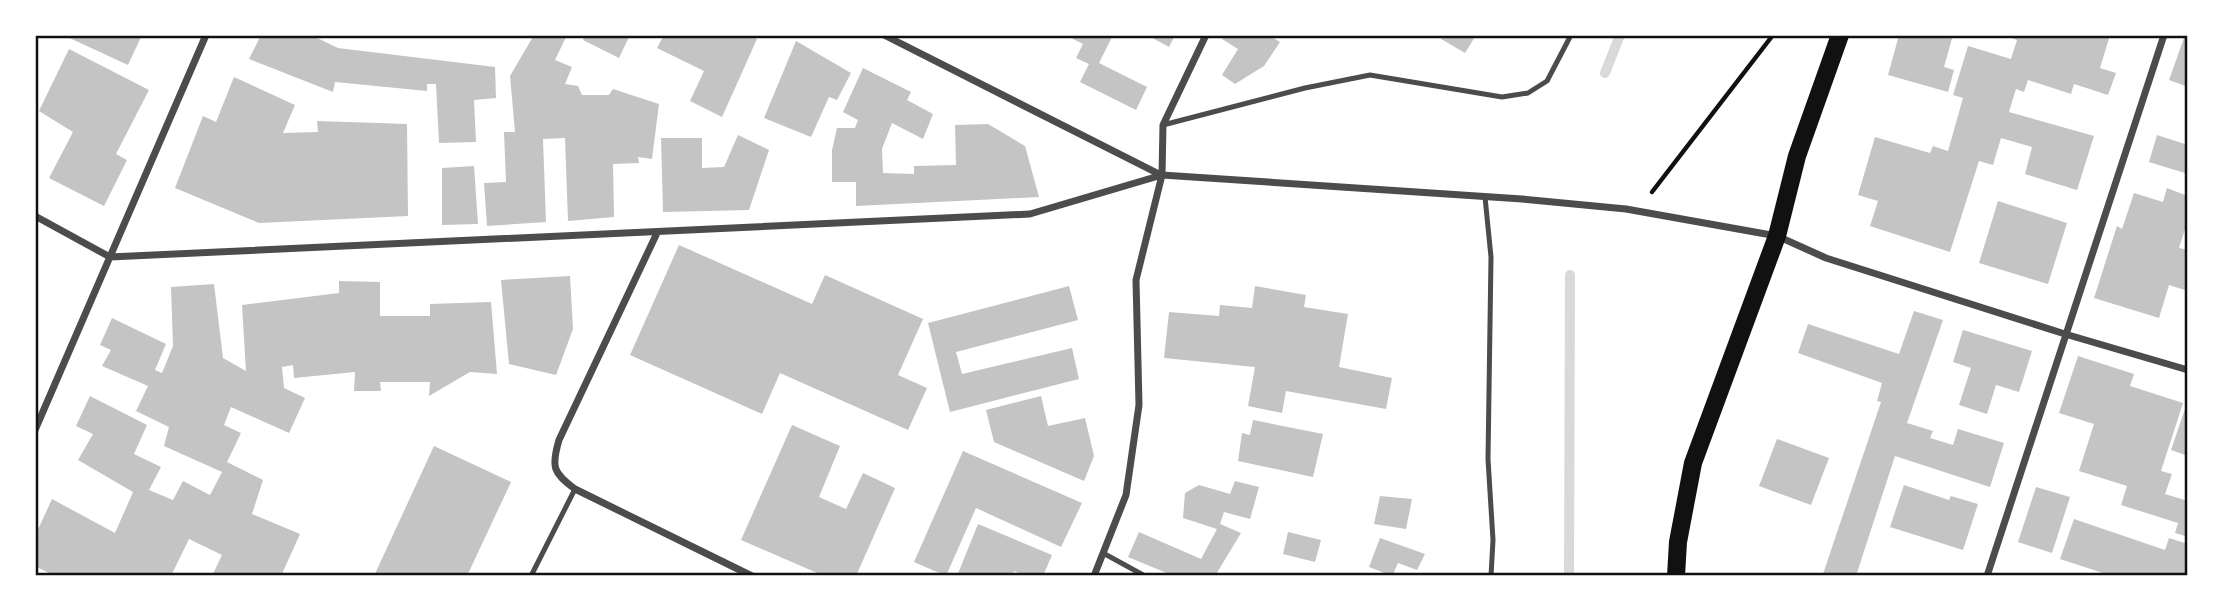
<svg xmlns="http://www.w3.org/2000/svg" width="2223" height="611" font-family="'Work Sans',sans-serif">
	<rect width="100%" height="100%" fill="#fff"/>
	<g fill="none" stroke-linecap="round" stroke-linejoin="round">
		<path stroke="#d9d9d9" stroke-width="10" d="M1605 73 1620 35
			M1569 576 1570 275"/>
	</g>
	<path fill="#c4c4c4" d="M63 35H142L128 65Z
		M261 35H311L338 48 495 67 496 98 474 100 476 142 439 143 436 84H427V91L335 82 333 92 249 59Z
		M534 35H567L555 60 572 67 565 84 578 86 582 95H609L613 89 659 104 652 159 638 157 639 163 613 164 614 217 568 221 565 138 543 139 546 222 487 226 484 183 506 182 504 132H515L510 76Z
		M585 35H630L619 58 583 40Z
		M664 35H747L757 39 722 117 690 101 704 71 657 48Z
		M1065 35H1113L1099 63 1147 87 1136 110 1080 82 1089 64 1076 58 1083 44Z
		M1147 35H1175L1169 47Z
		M1224 35H1274L1272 37 1280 42 1264 66 1235 84 1222 75 1238 49 1222 39Z
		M1443 35H1476L1465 53 1441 39Z
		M1899 35H1953L1944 67 1954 70 1948 92 1888 75Z
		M2003 35H2110L2100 68 2116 73 2108 95 2074 84 2071 94 2028 80 2024 92 2016 89 2009 112 2094 136 2077 190 2025 174 2032 147 2001 138 1993 165 1979 161 1950 252 1870 226 1878 201 1858 195 1875 137 1930 153 1933 146 1948 151 1963 98 1953 95 1968 46 2011 59 2017 40Z
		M2185 35H2188V87L2169 80Z
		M796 41 851 73 837 100 829 97 811 137 764 118Z
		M69 49 149 90 116 154 127 160 104 206 49 178 73 132 39 111Z
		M863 68 911 92 907 100 933 114 923 139 892 123 882 149 883 173 914 174V166L956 165 955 125 988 124 1025 146 1039 197 856 206V182H832V150L837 128H855L858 120 843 112Z
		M234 77 295 105 283 133 318 132 317 121 407 124 408 216 259 223 175 188 203 116 216 122Z
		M738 135 769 150 749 210 663 212 661 138H702V168L724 167Z
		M2157 135 2188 145V174L2149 162Z
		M474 166 478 224 442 225V168Z
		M2167 188 2185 195 2188 189V220L2179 248 2188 250V291L2169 285 2159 318 2094 298 2117 226 2122 229 2134 193 2163 202Z
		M1998 201 2067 223 2048 284 1979 263Z
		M679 245 812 304 825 275 923 319 898 375 927 388 908 430 780 373 762 414 630 355Z
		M570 276 573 329 556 375 509 364 501 280Z
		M339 281 380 282V316H430V304L491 302 497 374 470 372 429 396 430 382H380L381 391H354L355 372 294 378 293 365 282 367 284 388 305 398 289 433 231 407 224 425 241 433 227 462 263 480 252 514 300 534 281 576H212L222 555 189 539 171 576H55L35 566V536L52 499 115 533 133 492 78 460 93 434 76 426 90 396 147 425 134 454 161 467 149 490 173 500 183 481 210 495 222 472 164 446 169 427 136 411 148 386 102 366 111 350 100 345 112 318 166 344 155 370 162 373 173 346 171 287 214 284 223 358 246 371 242 305 339 293Z
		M1069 286 1078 320 956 352 962 374 1072 348 1079 379 950 412 928 323Z
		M1255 286 1306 295 1304 307 1348 314 1339 367 1392 378 1386 409 1286 391 1282 413 1248 406 1255 367 1164 358 1169 312 1219 316 1220 305 1252 308Z
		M1914 311 1943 320 1907 423 1933 431 1930 438 1953 445 1958 429 2004 443 1990 487 1895 456 1856 576 1823 574 1881 402 1877 401 1882 383 1798 353 1808 324 1899 354Z
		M1963 330 2032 351 2019 392 1996 385 1987 414 1959 405 1971 368 1953 362Z
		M2078 356 2134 374 2130 386 2183 403 2161 471 2172 474 2165 494 2188 501V537L2175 533 2178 523 2121 505 2127 486 2079 471 2094 424 2059 413Z
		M1041 396 1048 426 1085 418 1094 456 1084 481 994 442 986 410Z
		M2188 400V456L2171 450Z
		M1253 420 1323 434 1313 477 1238 461 1242 433 1250 435Z
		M792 425 840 446 819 497 846 509 863 473 895 488 856 576H824L741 540Z
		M1777 439 1829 458 1811 505 1759 486Z
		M434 446 511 482 467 576H374Z
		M963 451 1082 503 1061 547 976 508 946 576 914 562Z
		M1235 481 1259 487 1250 519 1224 512 1220 524 1241 533 1215 576H1174L1128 557 1139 532 1201 559 1217 529 1183 518 1185 493 1199 485 1230 494Z
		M1904 485 1949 500 1951 496 1978 504 1963 550 1890 527Z
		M2036 487 2070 497 2052 553 2018 542Z
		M1380 496 1412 499 1406 529 1374 524Z
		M2074 519 2165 550 2169 538 2188 544V576H2112L2060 559Z
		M978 524 1052 555 1043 576H1026L1014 571 1012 576H957Z
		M1288 532 1321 540 1315 562 1283 554Z
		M1380 538 1425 554 1417 570 1398 563 1392 576 1369 567Z"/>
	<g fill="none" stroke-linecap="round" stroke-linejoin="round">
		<path stroke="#111" stroke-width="4.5" d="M1652 192 1773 35"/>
		<path stroke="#4c4c4c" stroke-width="5" d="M1163 125 1305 88 1370 75 1502 97 1528 93 1547 81 1571 35
			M1485 197 1491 257 1488 459 1493 540 1491 576
			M1103 553 1145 576
			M531 576 575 489"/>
		<path stroke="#4c4c4c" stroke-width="7" d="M884 35 1161 175
			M35 216 110 257 1030 214 1162 175 1522 199 1626 209 1777 236 1826 258 2065 334 2188 370
			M657 233 559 440C551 467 553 473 575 489L752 576
			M35 430 206 35
			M1094 576 1126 495 1139 405 1136 280 1162 175 1163 125 1206 35
			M1987 576 2164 35"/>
		<path stroke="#111" stroke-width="18" d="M1676 576 1678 542 1693 463 1777 236 1797 156 1840 35"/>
	</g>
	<rect width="2223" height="611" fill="none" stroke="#ffffff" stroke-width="74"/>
	<rect x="37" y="37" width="2149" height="537" fill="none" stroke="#111" stroke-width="2.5"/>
</svg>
